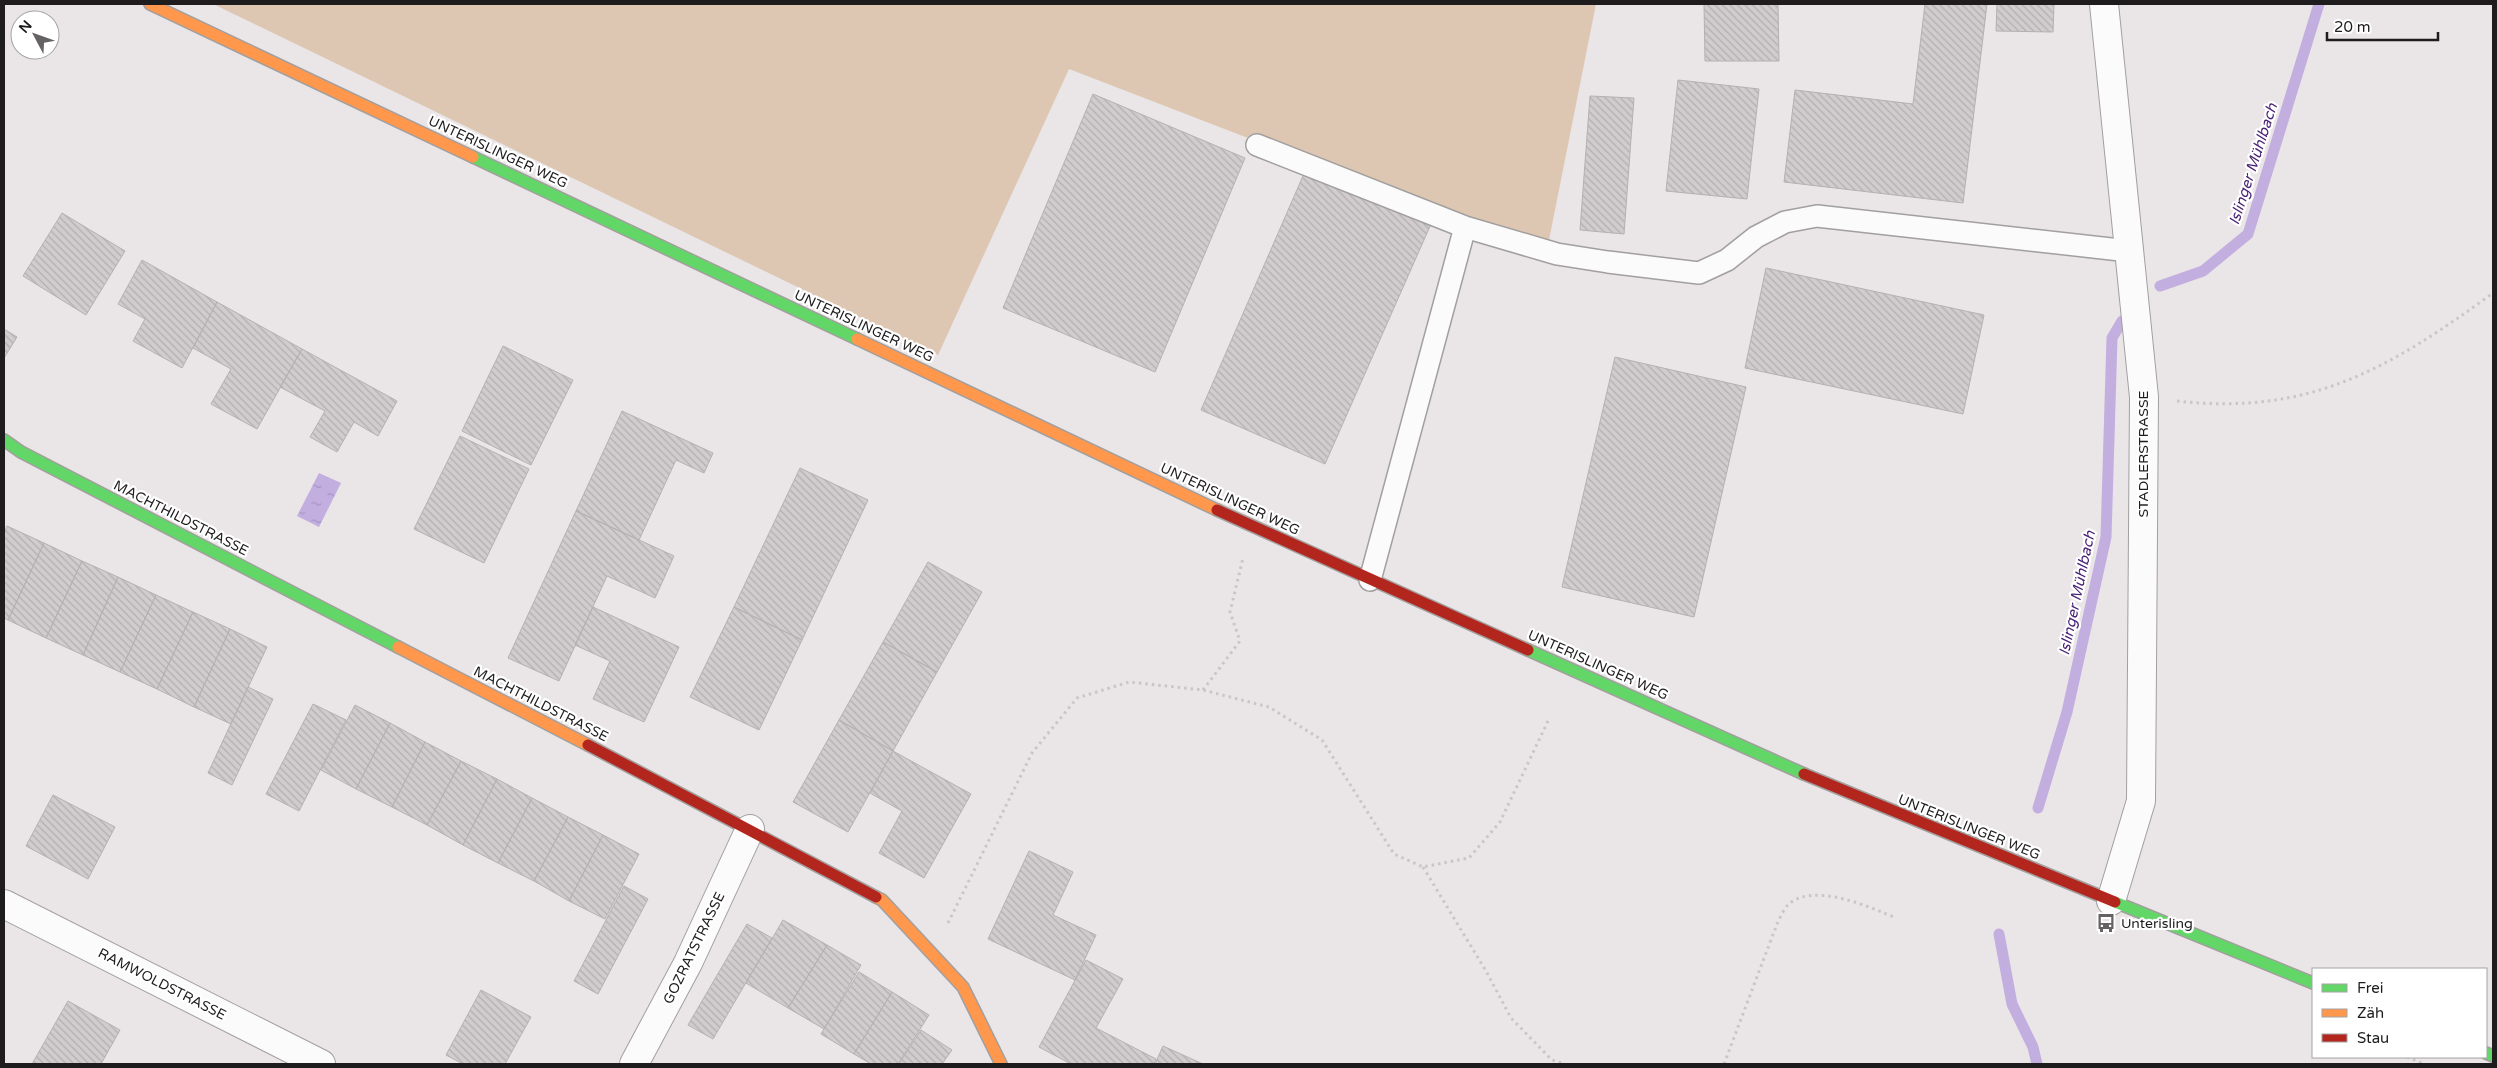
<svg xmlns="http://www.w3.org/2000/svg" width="2497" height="1068" font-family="'Varela Round',sans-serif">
	<defs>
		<pattern id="water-ripples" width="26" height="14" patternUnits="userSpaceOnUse" patternTransform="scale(1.25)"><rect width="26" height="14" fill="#c3aee0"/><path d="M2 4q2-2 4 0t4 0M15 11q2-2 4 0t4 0" fill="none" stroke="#a795c0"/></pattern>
		<pattern id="building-back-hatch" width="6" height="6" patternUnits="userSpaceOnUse" patternTransform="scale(1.25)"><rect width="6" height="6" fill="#d1cdcf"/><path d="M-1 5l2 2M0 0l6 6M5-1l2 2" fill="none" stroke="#b3afb1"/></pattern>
	</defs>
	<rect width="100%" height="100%" fill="#eae5e6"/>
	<path fill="#ddc7b2" d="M213 4H1596L1548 245 1297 157 1069 69 938 355Z"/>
	<path fill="url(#water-ripples)" d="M319 473 341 483 319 527 297 516Z"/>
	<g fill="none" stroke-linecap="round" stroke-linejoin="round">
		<path stroke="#c3aee0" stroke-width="11" d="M2160 286 2203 271 2248 234 2319 4
			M2038 808 2067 712 2106 537 2112 338 2122 321
			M1999 934 2012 1004 2033 1047 2037 1064"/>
	</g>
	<path fill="url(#building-back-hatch)" stroke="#b4b1b2" d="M1704 4H1778L1779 61H1705Z
		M1925 4H1987L1963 203 1784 182 1795 90 1913 104Z
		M1997 4H2054L2053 32 1996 31Z
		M1678 80 1759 89 1747 199 1666 191Z
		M1093 94 1245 158 1155 372 1003 308Z
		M1590 96 1634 98 1624 234 1580 230Z
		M1306 169 1431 224 1325 464 1201 410Z
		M62 213 125 251 86 315 23 276Z
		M142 260 217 302 182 368 133 341 145 319 118 304Z
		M1766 268 1984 315 1963 414 1745 368Z
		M217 302 302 349 257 429 211 404 231 369 193 348Z
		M4 329 17 337 4 358Z
		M503 346 573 380 531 465 462 431Z
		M302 349 397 401 378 436 354 422 337 452 310 437 325 411 280 387Z
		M1615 357 1746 387 1694 617 1562 587Z
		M622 411 713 453 704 473 676 460 639 540 576 511Z
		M460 436 529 469 484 563 414 529Z
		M800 468 868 500 802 640 734 607Z
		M576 511 674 556 655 598 607 576 559 681 508 658Z
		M7 526 44 543 8 620 4 618V534Z
		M44 543 82 561 46 638 8 620Z
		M82 561 118 577 83 655 46 638Z
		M928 562 982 592 937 672 883 642Z
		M118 577 156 595 120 672 83 655Z
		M156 595 193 612 157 689 120 672Z
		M593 607 679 647 644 722 593 699 610 661 575 645Z
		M734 607 802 640 759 730 690 697Z
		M193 612 230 629 194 707 157 689Z
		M230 629 267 647 231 724 194 707Z
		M883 642 937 672 893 751 839 720Z
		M248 687 273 699 232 785 208 773Z
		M313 704 346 720 299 811 266 794Z
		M355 705 390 723 356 789 321 770Z
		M839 720 893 751 848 832 793 802Z
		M390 723 425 742 392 807 356 789Z
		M425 742 461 761 427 825 392 807Z
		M893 751 971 794 924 878 879 853 902 811 870 793Z
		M461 761 497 779 463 845 427 825Z
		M497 779 532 798 498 863 463 845Z
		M53 795 115 827 88 879 26 846Z
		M532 798 568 817 534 881 498 863Z
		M568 817 603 835 569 901 534 881Z
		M603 835 639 854 605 919 569 901Z
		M1029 851 1073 872 1053 915 1096 935 1075 980 988 939Z
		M624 886 648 899 598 994 574 981Z
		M783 920 827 945 788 1008 746 983Z
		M747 924 772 938 713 1039 688 1025Z
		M827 945 861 965 824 1029 788 1008Z
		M1086 960 1123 979 1096 1028 1156 1059 1154 1064H1071L1039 1047Z
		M859 972 892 992 854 1054 821 1034Z
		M481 990 531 1017 505 1064H463L446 1055Z
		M892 992 929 1015 898 1064H871L854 1054Z
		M68 1001 120 1030 101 1064H32Z
		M921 1030 952 1050 942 1064H899Z
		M1163 1046 1203 1064H1155Z"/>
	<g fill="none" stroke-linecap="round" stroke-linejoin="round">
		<g stroke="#a29f9f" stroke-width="24">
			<path id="lane" d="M1257 145 1465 227 1557 254 1608 262 1699 273 1727 260 1756 237 1785 222 1817 216 2129 251
				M1370 580 1465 227"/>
		</g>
		<g stroke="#a29f9f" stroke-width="30">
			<path id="street" d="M2104 4 2144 397 2141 801 2111 901
				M4 904 321 1064
				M634 1064 688 963 750 829"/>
		</g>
		<g stroke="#a29f9f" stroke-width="14">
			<path id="fast" d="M473 157 857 339
				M4 440 21 452 398 647
				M1528 650 1804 774
				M2115 902 2313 983
				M2486 1053 2493 1056"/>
		</g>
		<g stroke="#a29f9f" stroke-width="14">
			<path id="slow" d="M150 4 473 157
				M857 339 1217 510
				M398 647 588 745
				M876 897 882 900 963 987 1001 1064"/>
		</g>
		<g stroke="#a29f9f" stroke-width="14">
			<path id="jam" d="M1217 510 1528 650
				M588 745 876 897
				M1804 774 2115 902"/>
		</g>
		<path stroke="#c7c7c7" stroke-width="3" stroke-dasharray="2.5 4" stroke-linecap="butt" d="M2177 401C2310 416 2390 368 2493 293
			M1203 690 1240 641 1230 612 1243 558
			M1423 867 1486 971 1511 1018 1552 1060 1565 1064
			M948 923 1032 753 1077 698 1129 682 1203 690 1269 707 1322 740 1394 854 1423 867 1469 858 1500 822 1548 721
			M2407 1057 2424 1064
			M1724 1064 1777 924C1780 918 1784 908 1789 904 1814 882 1870 907 1896 918"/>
		<use href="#lane" stroke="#fcfbfb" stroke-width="21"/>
		<use href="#street" stroke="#fcfbfb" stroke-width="28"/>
		<use href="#fast" stroke="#63d668" stroke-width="11"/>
		<use href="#slow" stroke="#ff974d" stroke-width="11"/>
		<use href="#jam" stroke="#b3261e" stroke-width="11"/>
	</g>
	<defs>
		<g id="bus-bare" transform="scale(1.5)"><path d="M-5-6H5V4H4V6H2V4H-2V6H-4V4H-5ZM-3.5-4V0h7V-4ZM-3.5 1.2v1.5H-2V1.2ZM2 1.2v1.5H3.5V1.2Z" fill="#656263" stroke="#fff" stroke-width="2.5" paint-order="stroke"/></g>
	</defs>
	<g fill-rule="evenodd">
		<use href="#bus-bare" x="2106" y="923"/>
	</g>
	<g text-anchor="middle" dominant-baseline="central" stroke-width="4.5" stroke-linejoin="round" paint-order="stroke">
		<g font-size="14" fill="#1e1c1c" stroke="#fff">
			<text transform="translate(498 152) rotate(25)">UNTERISLINGER WEG</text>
			<text transform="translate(864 326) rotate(25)">UNTERISLINGER WEG</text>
			<text transform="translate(2143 454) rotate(-90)">STADLERSTRASSE</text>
			<text transform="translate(1230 499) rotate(25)">UNTERISLINGER WEG</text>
			<text transform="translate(181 518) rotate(27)">MACHTHILDSTRASSE</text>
			<text transform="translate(1598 665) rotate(24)">UNTERISLINGER WEG</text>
			<text transform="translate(541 704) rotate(27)">MACHTHILDSTRASSE</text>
			<text transform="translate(1969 827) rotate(22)">UNTERISLINGER WEG</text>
			<text transform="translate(694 948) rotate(-64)">GOZRATSTRASSE</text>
			<text transform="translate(162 984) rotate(27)">RAMWOLDSTRASSE</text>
		</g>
		<g font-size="14" fill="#1e1c1c" stroke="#fff" text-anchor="start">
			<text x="2121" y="923">Unterisling</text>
		</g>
		<g font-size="15" font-style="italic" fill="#4a2276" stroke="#fff">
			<text transform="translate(2253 164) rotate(-72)">Islinger Mühlbach</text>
			<text transform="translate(2077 593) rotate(-78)">Islinger Mühlbach</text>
		</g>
	</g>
	<rect width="2497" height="1068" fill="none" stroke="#1e1c1c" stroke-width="10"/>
	<rect x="2312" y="968" width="175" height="90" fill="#ffffff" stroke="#a5a4a4"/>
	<rect x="2322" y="984" width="25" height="8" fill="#63d668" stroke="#a5a4a4"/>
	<text x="2357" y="993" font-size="15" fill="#1e1c1c">Frei</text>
	<rect x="2322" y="1009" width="25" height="8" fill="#ff974d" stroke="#a5a4a4"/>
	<text x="2357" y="1018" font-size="15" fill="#1e1c1c">Zäh</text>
	<rect x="2322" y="1034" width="25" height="8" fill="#b3261e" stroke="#a5a4a4"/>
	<text x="2357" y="1043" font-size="15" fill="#1e1c1c">Stau</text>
	<g transform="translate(35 35) rotate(311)"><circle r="24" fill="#ffffff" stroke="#a5a4a4"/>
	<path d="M0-4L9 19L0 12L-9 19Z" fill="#656263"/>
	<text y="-8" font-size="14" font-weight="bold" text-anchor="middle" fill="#1e1c1c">N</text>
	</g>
	<path d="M2327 32v8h111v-8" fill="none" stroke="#1e1c1c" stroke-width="2.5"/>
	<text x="2334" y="32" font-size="15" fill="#1e1c1c" stroke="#ffffff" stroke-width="4" paint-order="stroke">20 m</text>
</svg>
